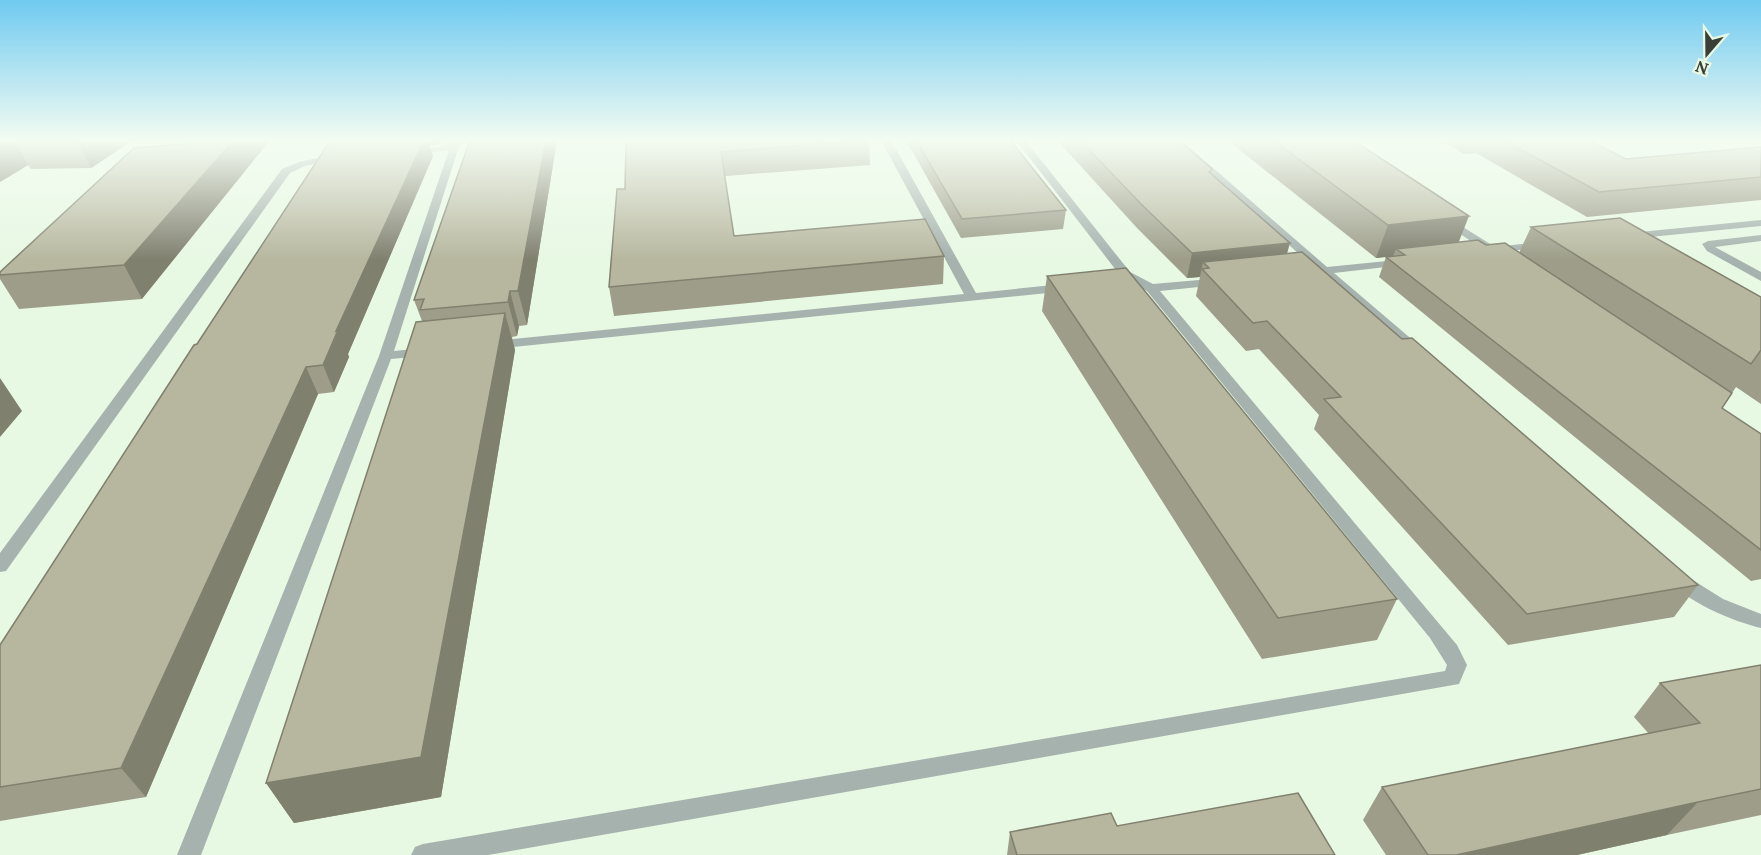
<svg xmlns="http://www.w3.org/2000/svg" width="1761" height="855" font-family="Lora,serif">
	<rect width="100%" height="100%" fill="#e7f8e3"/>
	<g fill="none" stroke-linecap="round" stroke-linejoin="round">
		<path fill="#a6b2ae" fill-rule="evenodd" d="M457 140 466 142 459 146 394 351 424 348 431 352 424 356 391 359 201 855H177L379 356 449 150 412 155 407 152 412 149 439 147Z
			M881 140H891L976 293 1063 284 1069 288 1067 291 493 349 486 345 493 341 964 294Z
			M1016 140H1025L1130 272 1153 284 1222 278 1224 281 1218 285 1160 291 1457 645 1467 665 1459 684 488 855H411L415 847 423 844 1445 671 1447 665 1430 638 1147 291 1122 278Z
			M1171 140H1181L1327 267 1407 259V263L1403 265 1334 273 1422 348 1424 351 1422 354H1412L1322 274H1316V269Z
			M337 154 342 157 340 159 305 166 290 173 6 571 0 572V553L282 169 299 162Z
			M1447 217 1495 247 1540 242 1546 245 1540 248 1488 253 1443 222V218Z
			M1761 220V226L1630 239 1624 236 1630 233Z
			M1761 235V241L1715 247 1761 272V281L1707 251 1702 244 1708 241Z
			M1677 570 1723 599 1761 614V628C1735 622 1682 601 1668 577L1671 572Z"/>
	</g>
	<path fill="#9d9d89" d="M0 140H133L91 168 31 169 28 165 0 182Z
		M340 140H439L437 145H429L433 156 348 354 349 357 334 392 318 394 146 797 0 821V645L197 344Z
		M470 140H557L527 325 519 326 517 336 512 337 515 350 441 797 294 823 266 783 422 321 414 300Z
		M626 140 869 141 870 165 725 176 734 236 944 256 943 284 614 316 609 287 625 189Z
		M906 140H1010L1066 210 1063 229 961 238Z
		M1057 140H1178L1287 253 1402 339 1698 585 1674 617 1508 645 1314 429 1319 415 1259 349 1246 351 1196 296 1200 277 1187 278 1137 228Z
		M1227 140H1353L1459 242 1486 245 1519 253 1531 227 1761 297V404L1736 387 1722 408 1761 434V579L1751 581 1379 277 1386 257 1376 258Z
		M1441 140H1588L1626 159 1761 147V200L1587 217 1476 153 1464 154Z
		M187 144 142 299 19 309 0 279V272Z
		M1047 276 1397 599 1377 640 1262 659 1042 311Z
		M1761 665V815L1667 835 1577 855H1386L1363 820 1382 787 1649 734 1634 717 1660 683Z
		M1117 826 1335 855H1007L1010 832Z"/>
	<path fill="#80806f" d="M0 140H14L28 165 0 182Z
		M76 140H133L91 168Z
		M234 140H270L142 299 124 265Z
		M340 140H439L437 145H429L433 156 348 354 349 357 334 392 323 365 336 331 344 152Z
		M546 140H557L527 325 518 291Z
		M1469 216 1456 249H1396L1393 256 1376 258 1388 225Z
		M1290 243 1283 268H1209L1203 262 1200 277 1187 278 1192 253Z
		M510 291 519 326 517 336 508 302Z
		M505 313 515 350 441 797 294 823 266 783Z
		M306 367 318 394 146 797 121 768Z
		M0 378 22 411 0 437Z
		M1698 802 1667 835 1577 855H1456Z"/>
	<path fill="#b7b79f" stroke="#80806f" stroke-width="1.5" d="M190 140H234L124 265 0 275V272L134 148 187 144Z
		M347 140H424L336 331 338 330 323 365 306 367 121 768 0 787V645L194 345 197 344 330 141Z
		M470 140H546L518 291H510L508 302 420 310 424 299 414 300Z
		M626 140H869L721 152 734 236 925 219 944 256 609 287 617 189H625Z
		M916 140H1010L1066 210 962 219Z
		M1080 140H1178L1212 169 1209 172 1290 243 1192 253 1141 204Z
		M1273 140H1353L1469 216 1388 225Z
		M1503 140H1588L1626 159 1761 147V177L1599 192Z
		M1620 218 1761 297V350L1751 364 1531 227Z
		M1478 240 1486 245 1505 243 1732 393 1722 408 1761 434V550L1386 257 1405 255 1396 249Z
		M1302 252 1402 339 1412 338 1698 585 1527 614 1324 399 1341 397 1267 321 1253 323 1202 269 1209 268 1203 262Z
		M1126 268 1397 599 1278 618 1047 276Z
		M505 313 421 757 266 783 416 322Z
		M1761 665V789L1698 802 1456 855H1428L1382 787 1700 723 1660 683Z
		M1298 793 1335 855H1017L1010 832 1111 813 1117 826Z"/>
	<linearGradient id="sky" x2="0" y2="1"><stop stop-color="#6fcaf0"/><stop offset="0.54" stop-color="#f4fcf2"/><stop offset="1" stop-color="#f4fcf2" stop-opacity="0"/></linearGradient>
	<rect width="1761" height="260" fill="url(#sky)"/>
	<g transform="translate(1707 54) rotate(200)" stroke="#e7f8e3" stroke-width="4.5" paint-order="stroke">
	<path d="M0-4.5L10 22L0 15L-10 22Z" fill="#393f37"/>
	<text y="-9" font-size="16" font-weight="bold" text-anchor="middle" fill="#393f37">N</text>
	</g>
</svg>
